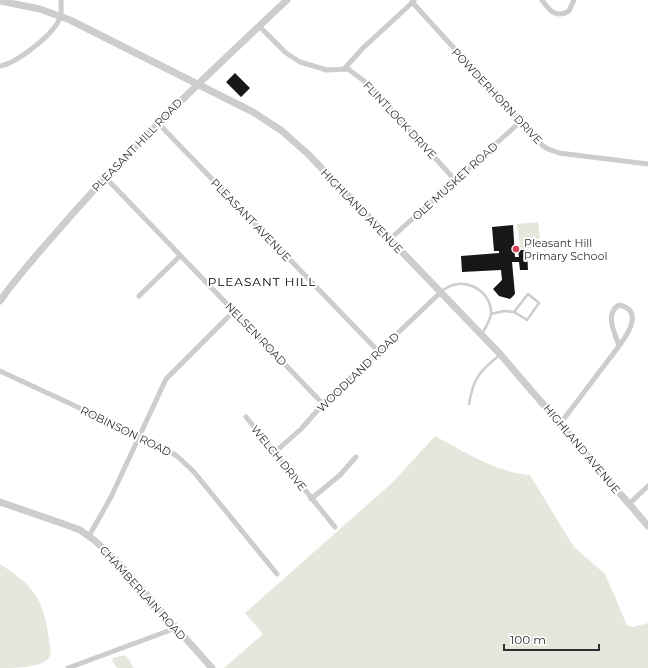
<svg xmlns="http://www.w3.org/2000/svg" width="648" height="668" font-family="Montserrat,sans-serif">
	<rect width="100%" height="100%" fill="#fff"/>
	<path fill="#e4e8dc" d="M538 222 541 247 520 249 517 224Z
		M435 436C465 452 495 472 530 475L574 547 605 574 627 625 633 627 648 623V668H224L263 634 245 613 393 482Z
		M0 564C34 586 44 599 49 640 50 646 53 655 47 660 36 668 15 668 0 668Z
		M124 655 127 657 134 668H117L112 661 113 658Z"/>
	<path fill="#171717" d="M235 73 250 88 241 97 226 82Z
		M513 225 515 257H519L518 250H527L528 270H520L519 262H512L515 294 510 299 499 296 493 289 502 280 501 270 462 272 461 256 499 253V251H494L492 227Z"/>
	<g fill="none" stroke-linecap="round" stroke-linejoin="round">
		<path stroke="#cdcdcd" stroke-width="2.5" d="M441 292C459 274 492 288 491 314 490 321 485 328 482 334
			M491 314 504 311 514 312 527 320 539 303 528 294 514 312
			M469 404C473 379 480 370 500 355"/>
		<path stroke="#cdcdcd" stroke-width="5" d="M542 0C549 10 556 19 569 11L574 0
			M412 2 543 146 548 149 559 153 648 164
			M259 26 286 53 300 62 327 70 348 69 368 84 455 180
			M0 66C17 63 53 35 60 18 62 13 61 6 61 0
			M345 68 363 48 414 1
			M157 122 379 352
			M105 177 323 404
			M390 239 520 122
			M139 296 180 256
			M619 305C644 310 628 334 619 346 615 333 604 314 619 305Z
			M0 371 155 443 177 456 194 472 277 574
			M246 417 335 527
			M560 424 619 346
			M274 453 301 429 323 404 441 292
			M311 499 340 475 356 457
			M629 504 648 486
			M89 536 111 497 166 379 234 311
			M68 668 176 628"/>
		<path stroke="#cdcdcd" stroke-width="7" d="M0 1 40 9 70 20 253 112 282 131 308 154 500 354 648 526
			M0 301C20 272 45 246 68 219 137 141 211 71 287 0
			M0 502 61 523 80 530 94 540 114 558 212 668"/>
	</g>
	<circle fill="#d64258" stroke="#fff" stroke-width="1.5" cx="516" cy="249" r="4"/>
	<g text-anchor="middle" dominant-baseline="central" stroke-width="4" stroke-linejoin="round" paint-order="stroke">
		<g font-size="11" fill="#303030" stroke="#fff">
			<text transform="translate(497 96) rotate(47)">POWDERHORN DRIVE</text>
			<text transform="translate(400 120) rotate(47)">FLINTLOCK DRIVE</text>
			<text transform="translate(137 145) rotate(-46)">PLEASANT HILL ROAD</text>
			<text transform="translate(455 181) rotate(-42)">OLE MUSKET ROAD</text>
			<text transform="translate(362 211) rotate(46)">HIGHLAND AVENUE</text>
			<text transform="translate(251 220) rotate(46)">PLEASANT AVENUE</text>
			<text transform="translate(256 334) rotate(46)">NELSEN ROAD</text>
			<text transform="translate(358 372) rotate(-44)">WOODLAND ROAD</text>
			<text transform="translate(126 431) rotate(26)">ROBINSON ROAD</text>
			<text transform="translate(582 449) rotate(50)">HIGHLAND AVENUE</text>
			<text transform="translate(279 458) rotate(51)">WELCH DRIVE</text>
			<text transform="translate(143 593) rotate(48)">CHAMBERLAIN ROAD</text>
		</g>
		<g font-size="11" fill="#303030" stroke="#fff" text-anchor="start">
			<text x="524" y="243">Pleasant Hill<tspan x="524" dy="13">Primary School</tspan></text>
		</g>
		<g font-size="12" letter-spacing="1" fill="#000" stroke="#fff">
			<text x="262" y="281">PLEASANT HILL</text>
		</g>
	</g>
	<path d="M504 644v6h95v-6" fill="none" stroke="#303030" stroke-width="2"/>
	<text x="510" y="644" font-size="12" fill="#303030" stroke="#ffffff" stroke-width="3" paint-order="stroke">100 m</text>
</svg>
